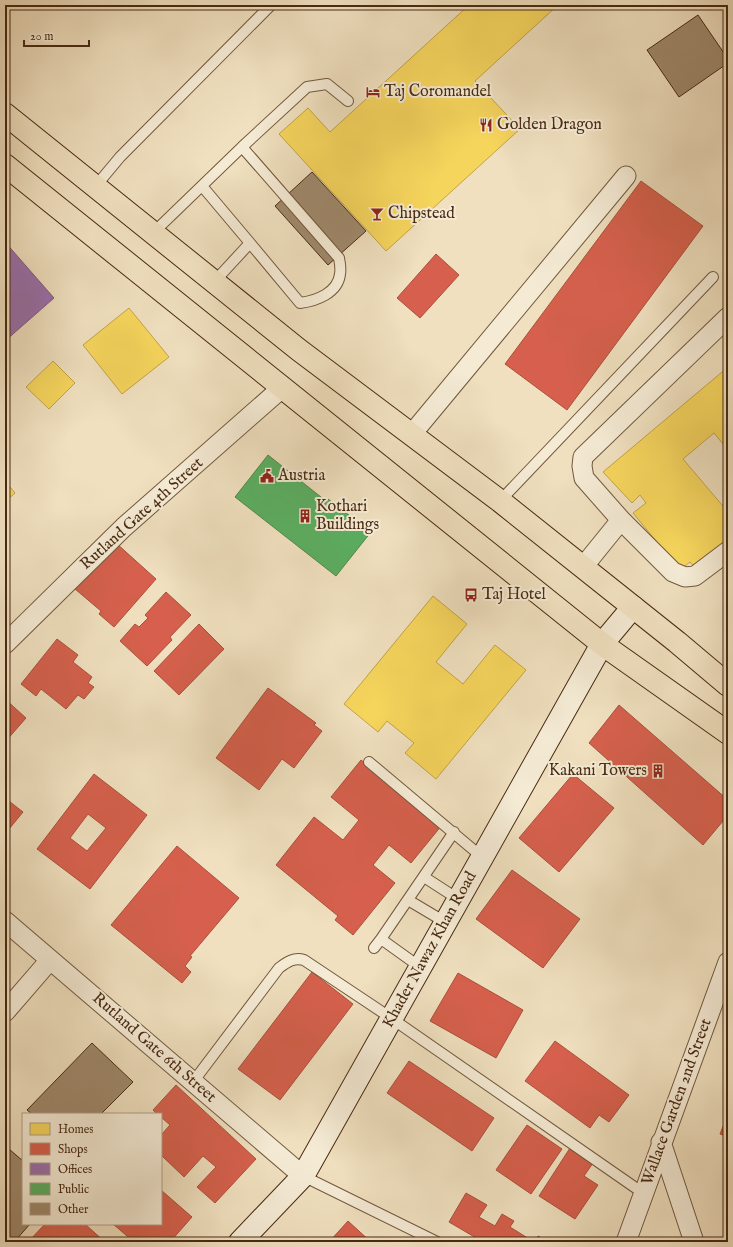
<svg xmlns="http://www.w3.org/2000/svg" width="733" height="1247" font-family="'IM FELL English',serif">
	<rect width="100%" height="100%" fill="#f0e0bf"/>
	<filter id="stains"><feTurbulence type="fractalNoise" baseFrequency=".005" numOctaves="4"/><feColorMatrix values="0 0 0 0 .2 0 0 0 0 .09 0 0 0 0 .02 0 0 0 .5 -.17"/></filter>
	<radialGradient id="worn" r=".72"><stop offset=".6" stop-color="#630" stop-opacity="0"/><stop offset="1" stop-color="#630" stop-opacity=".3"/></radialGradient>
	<path fill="#f6d55c" stroke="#c2a246" d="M469 5H558L475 81 520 129 386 251 279 134 308 108 330 132Z
		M129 308 169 357 122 394 83 345Z
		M53 361 75 383 49 409 26 387Z
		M728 367V450L714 433 683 459 728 512V541L696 569 690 562 680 570 633 513 646 503 640 495 632 503 603 472Z
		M5 481 15 493 5 502Z
		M433 596 467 624 436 662 463 684 495 645 526 670 436 779 405 753 414 743 387 721 378 732 344 704Z"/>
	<path fill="#d6604d" stroke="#ab503b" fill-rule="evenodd" d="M641 181 703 226 567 410 505 364Z
		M436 254 459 275 420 318 397 298Z
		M116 543 156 579 114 627 99 614 101 611 75 589Z
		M166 592 191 615 170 637 172 640 147 666 120 641 135 624 139 627 148 618 145 615Z
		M199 624 224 649 179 695 154 671Z
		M57 639 78 655 73 662 92 677 88 683 94 687 84 699 78 695 66 709 41 689 36 696 21 684Z
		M268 688 316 723 314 725 322 731 294 768 282 759 259 790 216 758Z
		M5 699 26 718 5 742Z
		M619 705 728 800V815L703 845 589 743Z
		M361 760 442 825 411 863 389 845 373 865 395 883 353 935 335 920 338 916 276 865 314 817 343 840 359 820 331 797Z
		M94 774 147 815 90 889 37 849ZM88 814 106 828 87 851 70 838Z
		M573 774 614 808 559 872 519 838Z
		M5 798 23 812 5 834Z
		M177 846 239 898 190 956 192 957 185 966 191 972 182 983 111 925Z
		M512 870 580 919 543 968 476 919Z
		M312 972 353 1004 280 1100 238 1069Z
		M458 973 523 1010 496 1058 430 1021Z
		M555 1041 629 1095 609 1122 599 1115 590 1128 525 1081Z
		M409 1061 494 1118 472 1151 387 1093Z
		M176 1085 256 1159 215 1203 197 1187 216 1167 203 1156 184 1177 161 1155V1135L170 1125 161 1117V1114H157L153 1110Z
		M728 1114V1137L720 1134Z
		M527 1125 562 1149 531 1194 496 1170Z
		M570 1148 593 1163 584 1176 598 1185 575 1219 539 1196Z
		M161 1190 192 1217 170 1242H134L113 1224H161Z
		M466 1193 487 1205 479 1217 495 1226 502 1214 514 1221 510 1227 534 1242 538 1236 549 1242H483L449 1222Z
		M348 1221 371 1242H329Z
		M45 1224H85L105 1242H28Z"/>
	<path fill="#9970ab" stroke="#815b7d" d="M5 242 54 298 5 341Z"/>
	<path fill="#5aae61" stroke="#558649" d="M268 455 326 501 328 499 371 532 336 576 235 497Z"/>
	<path fill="#9f896c" stroke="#482a12" d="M698 15 728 59V63L679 97 647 50Z
		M312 172 366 231 328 265 275 206Z
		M92 1043 133 1082 101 1114H32L27 1110Z
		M9 1149 23 1161V1224H30L15 1241 5 1233V1153Z"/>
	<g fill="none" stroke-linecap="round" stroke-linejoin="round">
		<g stroke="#72583d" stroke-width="12">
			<path id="lane" d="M242 147 307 87 327 84 348 101
				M202 186 250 243
				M95 187 120 157 271 5
				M153 233 242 147 339 258C340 263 341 269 340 274 338 293 316 301 300 303L250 243 214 282
				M500 501 713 277
				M369 762 482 857
				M424 877 458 899
				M408 900 445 922
				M374 948 381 939
				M420 967 381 939 454 832
				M193 1082 279 968C287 962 294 957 304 960L391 1018 643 1193
				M303 1176 437 1242"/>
		</g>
		<g stroke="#72583d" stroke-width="21">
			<path id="street" d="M728 317 583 457 582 466 584 478 621 520 673 572 685 577 695 576 728 551
				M411 435 626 176
				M583 567 621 520
				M5 644 124 527 283 387
				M5 921 303 1176
				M5 1012 50 960
				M661 1142 694 1242
				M626 1242 728 962"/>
		</g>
		<g stroke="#482a12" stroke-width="24">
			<path id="secondary" d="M240 1242 303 1176 602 644 633 607"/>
		</g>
		<g stroke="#482a12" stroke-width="24">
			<path id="primary" d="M5 114 299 350 500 501 677 642 728 685
				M5 165 602 644 728 733"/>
		</g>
		<use href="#lane" stroke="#f5ebd5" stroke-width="10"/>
		<use href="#street" stroke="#f5ebd5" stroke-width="19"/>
		<use href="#secondary" stroke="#f5ebd5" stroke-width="22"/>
		<use href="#primary" stroke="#f0e0bf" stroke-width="22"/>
	</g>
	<defs>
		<g id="hotel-bare" transform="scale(1.08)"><path d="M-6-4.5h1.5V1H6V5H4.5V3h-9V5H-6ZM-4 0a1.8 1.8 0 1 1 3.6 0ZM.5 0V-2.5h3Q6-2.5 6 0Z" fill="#8f2418" stroke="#f5ebd5" stroke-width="2.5" paint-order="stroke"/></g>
		<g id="restaurant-bare" transform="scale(1.08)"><path d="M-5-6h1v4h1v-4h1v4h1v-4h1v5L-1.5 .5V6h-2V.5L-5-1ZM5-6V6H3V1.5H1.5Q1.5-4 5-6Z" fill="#8f2418" stroke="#f5ebd5" stroke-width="2.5" paint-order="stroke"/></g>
		<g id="bar-bare" transform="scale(1.08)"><path d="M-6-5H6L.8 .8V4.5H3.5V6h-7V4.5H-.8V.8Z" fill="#8f2418" stroke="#f5ebd5" stroke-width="2.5" paint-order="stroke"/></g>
		<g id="civic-bare" transform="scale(1.08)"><path d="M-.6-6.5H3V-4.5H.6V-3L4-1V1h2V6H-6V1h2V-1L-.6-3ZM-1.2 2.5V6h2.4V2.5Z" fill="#8f2418" stroke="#f5ebd5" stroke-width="2.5" paint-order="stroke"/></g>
		<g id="building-bare" transform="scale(1.08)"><path d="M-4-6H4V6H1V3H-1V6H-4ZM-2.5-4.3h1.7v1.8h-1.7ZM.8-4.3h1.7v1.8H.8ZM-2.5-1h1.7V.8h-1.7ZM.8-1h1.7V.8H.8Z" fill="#8f2418" stroke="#f5ebd5" stroke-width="2.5" paint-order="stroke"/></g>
		<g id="bus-bare" transform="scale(1.08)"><path d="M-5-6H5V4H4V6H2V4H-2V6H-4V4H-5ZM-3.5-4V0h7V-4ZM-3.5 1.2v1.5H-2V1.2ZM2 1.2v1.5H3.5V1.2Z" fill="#8f2418" stroke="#f5ebd5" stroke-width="2.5" paint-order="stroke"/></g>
	</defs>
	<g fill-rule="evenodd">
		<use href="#hotel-bare" x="373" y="92"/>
		<use href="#restaurant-bare" x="486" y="125"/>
		<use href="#bar-bare" x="377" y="214"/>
		<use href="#civic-bare" x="267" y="476"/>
		<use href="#building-bare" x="305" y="516"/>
		<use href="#bus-bare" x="471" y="595"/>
		<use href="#building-bare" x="658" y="771"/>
	</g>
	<g text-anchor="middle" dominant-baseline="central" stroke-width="4" stroke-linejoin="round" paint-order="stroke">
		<g font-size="16" fill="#482a12" stroke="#f5ebd5" text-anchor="start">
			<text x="384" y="92">Taj Coromandel</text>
			<text x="497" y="125">Golden Dragon</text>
			<text x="388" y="214">Chipstead</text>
			<text x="278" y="476">Austria</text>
			<text x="316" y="507">Kothari<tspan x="316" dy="18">Buildings</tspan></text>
			<text x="482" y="595">Taj Hotel</text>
			<text x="647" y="771" text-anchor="end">Kakani Towers</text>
		</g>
		<g font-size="16" fill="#482a12" stroke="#f5ebd5">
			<text transform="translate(142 514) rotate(-42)">Rutland Gate 4th Street</text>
			<text transform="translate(430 950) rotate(-61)">Khader Nawaz Khan Road</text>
			<text transform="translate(154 1048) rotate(41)">Rutland Gate 6th Street</text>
			<text transform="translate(677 1102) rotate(-70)">Wallace Garden 2nd Street</text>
		</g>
	</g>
	<rect width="733" height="1247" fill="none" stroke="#f0e0bf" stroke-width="20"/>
	<rect x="6" y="6" width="721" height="1235" fill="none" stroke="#482a12" stroke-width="2"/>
	<rect x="10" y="10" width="713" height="1227" fill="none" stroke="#482a12"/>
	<rect x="22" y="1113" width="140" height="112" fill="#f5ebd5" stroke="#b09e87"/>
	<rect x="30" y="1123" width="20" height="12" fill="#f6d55c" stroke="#b09e87"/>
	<text x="58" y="1133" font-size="12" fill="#482a12">Homes</text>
	<rect x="30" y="1143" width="20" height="12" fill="#d6604d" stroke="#b09e87"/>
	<text x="58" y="1153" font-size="12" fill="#482a12">Shops</text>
	<rect x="30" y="1163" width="20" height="12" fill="#9970ab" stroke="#b09e87"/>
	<text x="58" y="1173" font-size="12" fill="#482a12">Offices</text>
	<rect x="30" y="1183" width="20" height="12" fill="#5aae61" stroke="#b09e87"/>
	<text x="58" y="1193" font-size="12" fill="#482a12">Public</text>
	<rect x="30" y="1203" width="20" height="12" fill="#9f896c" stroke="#b09e87"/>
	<text x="58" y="1213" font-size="12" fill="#482a12">Other</text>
	<path d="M24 40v6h65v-6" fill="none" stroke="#482a12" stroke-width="2"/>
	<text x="30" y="40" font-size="12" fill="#482a12" stroke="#f5ebd5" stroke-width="3" paint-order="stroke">20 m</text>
	<rect width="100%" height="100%" filter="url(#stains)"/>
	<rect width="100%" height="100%" fill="url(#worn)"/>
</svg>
